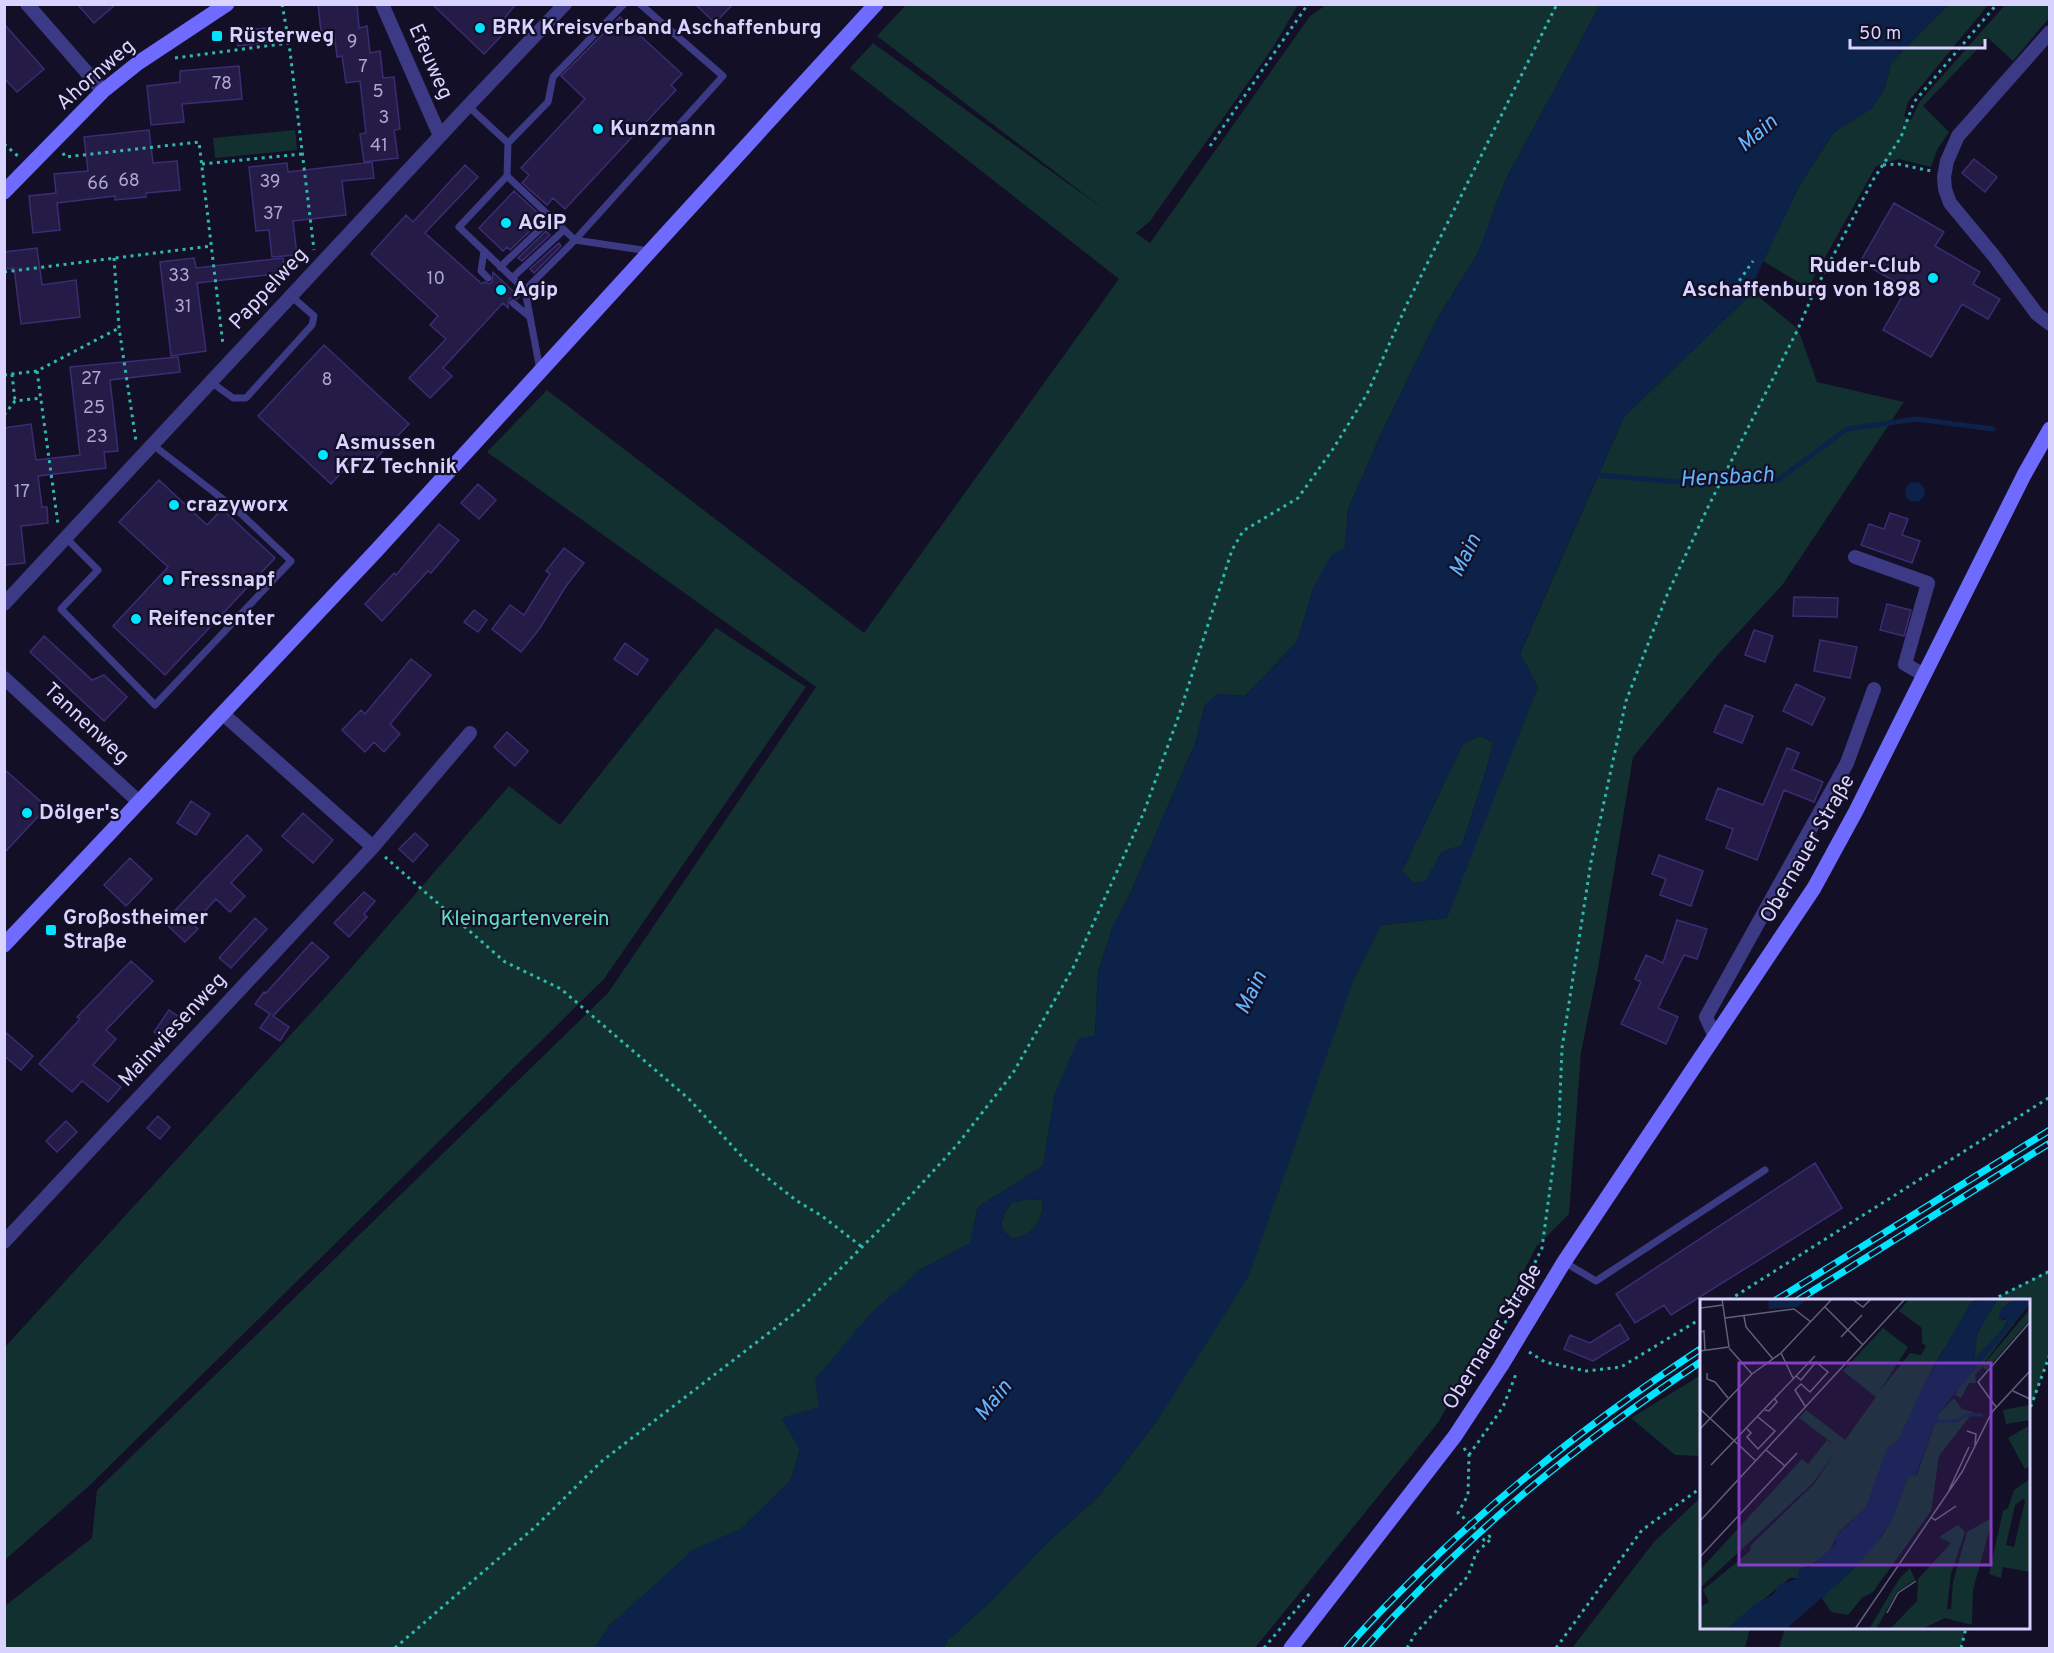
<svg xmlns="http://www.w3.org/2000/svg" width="2054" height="1653" font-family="Overpass,sans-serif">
	<rect width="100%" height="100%" fill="#130f26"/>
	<path fill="#12302f" d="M906 5H1298L1272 49 1150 221 1136 233 1150 243 1310 16 1326 5H1600L1505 181 1478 253 1437 319 1381 434 1348 510 1345 548 1314 586 1297 642 1245 696 1218 694 1205 705 1196 741 1129 896 1113 926 1098 972 1095 1036 1055 1093 1043 1166 978 1207 970 1243 920 1270 819 1407 800 1450 791 1480 741 1529 694 1550 609 1626 595 1648H5V1606L92 1538 97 1490 608 993 816 687 487 452 547 390 864 633 1119 279 850 68 873 43 1105 210 877 36Z
		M1948 5H1988L1908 102 1904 116 1911 120 1920 101 2005 5H2049V18L2013 61 1988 38 1923 106 1949 132 1937 150 1931 167 1899 159 1876 166 1808 288 1763 261 1799 186 1834 132 1871 109 1885 88 1891 63Z
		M295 130 297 150 215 158 213 138Z
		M1753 292 1798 329 1817 382 1904 402 1783 584 1722 650 1633 757 1598 968 1581 1052 1569 1214 1536 1247 1499 1320 1437 1424 1255 1648H944L948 1640 990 1602 1047 1543 1099 1496 1157 1421 1353 981 1381 925 1447 918 1520 653 1624 417Z
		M716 628 806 687 604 979 90 1485 5 1560V1347L339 982 509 786 560 825Z
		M1480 736 1493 742 1487 768 1462 845 1442 852 1425 882 1413 883 1402 871 1463 744Z
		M1027 1199 1043 1200C1041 1224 1036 1232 1013 1239 996 1229 1001 1218 1011 1203Z
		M2049 1271V1354L2029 1414 2028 1300H1992Z
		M1701 1375V1456L1675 1455 1631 1418Z
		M1701 1497 1702 1628H1750L1745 1648H1572L1654 1542Z
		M1785 1628H1966L1961 1648H1779Z"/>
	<path fill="#0c2248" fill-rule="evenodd" d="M1600 5H1948L1891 63 1885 88 1871 109 1834 132 1799 186 1752 286 1753 292 1624 417 1520 652 1538 687 1447 918 1381 925 1353 981 1248 1278 1157 1421 1099 1496 1047 1543 990 1602 948 1640 944 1648H595L609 1626 694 1549 741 1529 791 1480 800 1450 781 1418 819 1407 815 1379 871 1313 920 1270 970 1243 978 1207 1043 1166 1055 1093 1078 1039 1095 1035 1098 972 1113 926 1129 896 1196 741 1205 705 1218 694 1245 696 1297 642 1314 586 1332 554 1345 548 1348 510 1381 434 1437 319 1478 253 1505 181ZM1480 736 1493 742 1487 768 1462 845 1442 852 1425 882 1413 883 1402 871 1463 744ZM1027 1199 1043 1200C1042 1224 1035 1232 1013 1239 996 1229 1001 1217 1011 1203Z
		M1905 492a10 10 0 1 1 20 0a10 10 0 1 1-20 0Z"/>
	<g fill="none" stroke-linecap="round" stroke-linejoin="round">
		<path stroke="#0c2248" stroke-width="5" d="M1591 472 1597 475 1704 484 1778 480 1847 429 1916 419 1993 429"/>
	</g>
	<path fill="#241b47" stroke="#3b2d73" stroke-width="1.5" d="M77 4H116L94 23Z
		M318 4H357L359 28 367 26 370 53 380 51 383 78 394 77 400 129 394 130 398 158 364 162 360 134 366 133 360 81 346 83 342 56 337 57 334 31 321 32Z
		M432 4H516L499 25 506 31 484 54Z
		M695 4H733L715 23Z
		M620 17 682 74 671 85 676 90 565 209 553 198 547 205 522 183 529 175 521 168 585 99 561 76Z
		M4 24 44 69 17 92 4 78Z
		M268 28 269 42 238 46 237 31Z
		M239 66 242 99 182 104 184 122 151 125 147 86 180 82V71Z
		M149 130 153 163 177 161 180 190 146 193V197L115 200V196L57 203 60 230 33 233 29 196 56 193 54 174 88 171 84 137Z
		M1974 159 1997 177 1985 192 1962 173Z
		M372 162 374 178 342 181 346 215 293 221 297 255 272 257 269 230 256 231 249 167 287 163 288 172Z
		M465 165 478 177 425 233 482 284 484 282 489 284 492 282 493 272 519 297 517 299 513 297 509 299 508 308 503 303 443 368 452 376 430 398 409 378 446 339 430 325 438 316 371 254 406 215 413 222Z
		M514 191 539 214 534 219 538 223 510 250 507 247 503 251 479 228Z
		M1894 203 1944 232 1935 246 1980 272 1973 284 2000 299 1988 319 1962 304 1931 357 1883 330 1907 288 1860 262Z
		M546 231 550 235 522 261 518 258Z
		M559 243 561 246 534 273 530 269Z
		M37 248 42 285 76 280 80 317 21 324 14 268 4 269V252Z
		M194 258 196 268 283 258 285 273 197 283 206 351 171 356 160 262Z
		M324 345 409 424 364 471 353 460 331 484 258 416Z
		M178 357 180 372 110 380 118 451 104 452 106 468 38 476 42 507H47L48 523 21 526 25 563 4 565V428L31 424 36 460 80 455 70 367Z
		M159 480 207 525 222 509 275 558 165 675 113 626 168 567 119 522Z
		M478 484 496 500 479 519 461 503Z
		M1890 513 1908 519 1902 535 1920 541 1912 563 1861 545 1869 524 1884 529Z
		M439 524 459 540 431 573 428 571 382 621 365 604 394 573 396 575Z
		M564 548 584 563 566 586 540 628 521 652 492 629 510 605 524 615 550 574 546 571Z
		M1794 597 1838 598 1837 617 1793 616Z
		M1887 604 1911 610 1904 636 1880 630Z
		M474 610 487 620 478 632 464 622Z
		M1754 630 1773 636 1765 662 1745 655Z
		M44 636 92 680 104 675 127 697 104 721 30 652Z
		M1820 640 1857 647 1850 678 1814 671Z
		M625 643 648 660 637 675 614 659Z
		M411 659 431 675 390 724 400 734 384 752 374 742 365 752 342 730 361 710 365 714Z
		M1796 684 1825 698 1812 725 1783 711Z
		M1725 705 1753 716 1742 743 1714 732Z
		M507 732 528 751 515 766 494 747Z
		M1787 748 1799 753 1792 769 1823 782 1814 802 1784 790 1757 860 1726 848 1733 829 1706 819 1718 788 1763 805Z
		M4 769 47 807 4 853Z
		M191 801 210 814 196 835 177 823Z
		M303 813 333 840 313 863 282 836Z
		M415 833 428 845 413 862 399 849Z
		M247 835 262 850 231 883 245 896 230 912 216 899 193 924 198 929 185 942 164 922Z
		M1659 855 1703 871 1691 906 1660 895 1666 879 1652 874Z
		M130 858 152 879 126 906 104 885Z
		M364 892 375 901 364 914 367 917 349 937 334 923Z
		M255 918 267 929 231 968 219 958Z
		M1677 920 1707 929 1697 959 1684 955 1658 1008 1678 1017 1666 1044 1621 1024 1641 982 1635 979 1646 955 1663 963Z
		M312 942 329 957 273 1016 289 1027 280 1041 260 1028 270 1014 255 1004 264 992 266 993Z
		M131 961 153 981 106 1030 116 1039 93 1065 121 1087 108 1102 82 1081 72 1092 39 1064 80 1019 77 1017Z
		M169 1010 181 1018 166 1040 154 1032Z
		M4 1031 33 1056 21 1070 4 1056Z
		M158 1116 170 1127 160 1139 147 1128Z
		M66 1121 77 1132 57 1152 46 1141Z
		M1815 1163 1842 1208 1671 1315 1664 1305 1635 1323 1616 1294Z
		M1620 1324 1629 1339 1593 1361 1564 1349 1570 1335 1590 1343Z"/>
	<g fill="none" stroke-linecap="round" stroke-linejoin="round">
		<path stroke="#2fb8b0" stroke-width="3" stroke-dasharray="3 4.5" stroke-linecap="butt" d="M282 4 289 43 314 250
			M175 58 289 43
			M4 144 19 157
			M1210 146 1308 4
			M63 153 65 157 199 142 223 345
			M202 164 302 154
			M1883 165 1898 164 1931 171
			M114 258 119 328 136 441
			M4 272 211 246
			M1735 287 1753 261
			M37 371 58 524
			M12 374 15 401
			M4 375 37 371 119 328
			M4 415 15 401 41 398
			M385 857 505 962 561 989 689 1099 746 1161 797 1201 822 1216 862 1247
			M1729 1300 2050 1097
			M1992 1300 2050 1271
			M1529 1352 1545 1362 1586 1371 1621 1367 1702 1318
			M1482 1362 1509 1316 1542 1248 1559 1122 1562 1048 1591 862 1626 701 1667 595 1709 505 1798 329 1813 294 1873 180 1901 137 1914 102 1997 4
			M2028 1414 2050 1354
			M1469 1455 1503 1407 1516 1374
			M395 1648 535 1527 602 1461 800 1309 884 1225 957 1145 1013 1073 1073 968 1144 812 1179 715 1232 550 1243 531 1298 498 1333 449 1367 394 1407 304 1557 4
			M1264 1648 1310 1593
			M1407 1648 1415 1634 1468 1576 1476 1553 1492 1538 1489 1536 1484 1540 1471 1524 1458 1513 1468 1495 1469 1455 1464 1448
			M1556 1648 1642 1530 1702 1487
			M1961 1648 1966 1628"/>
		<path stroke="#3d3a85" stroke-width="7" d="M468 106 508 143 548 102 553 77 624 4
			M507 176 508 143
			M484 251 481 271 488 278
			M500 267 552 218
			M512 278 564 230
			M525 290 575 240 649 251
			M513 303 530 317
			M540 370 525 290 459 227 507 176 575 240 723 76 640 4
			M211 382 233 398H246L312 325 314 316 291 296
			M66 538 98 570 61 609 155 705 291 561 237 510 153 445
			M1564 1262 1596 1281 1765 1170"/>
		<path stroke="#3d3a85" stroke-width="14" d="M27 4 103 91
			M382 4 440 136
			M2050 32 1958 136 1947 161 1944 177 1945 189 1950 203 1994 256 2037 314 2050 324
			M1855 557 1928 583 1905 664 1924 675
			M4 604 468 106 565 4
			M4 678 139 802
			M223 714 373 847
			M1715 1037 1706 1017 1847 763 1874 689
			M4 1242 373 847 470 733"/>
		<path stroke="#6f6bff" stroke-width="15" d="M4 192 103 91 138 63 227 4
			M4 945 376 551 876 4
			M1291 1648 1455 1436 1501 1366 1564 1262 1814 888 1856 811 2024 475 2050 429"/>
		<g stroke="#00e5ff" stroke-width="7">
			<path id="rail" d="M1776 1300 2050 1130
				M1798 1300 2050 1143
				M1347 1648C1371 1619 1399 1593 1426 1566 1511 1484 1603 1413 1702 1348
				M1365 1648C1466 1535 1575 1445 1702 1361"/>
		</g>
		<use href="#rail" stroke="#130f26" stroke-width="4.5" stroke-dasharray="14" stroke-linecap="butt"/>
	</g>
	<g fill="#00e5ff" stroke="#130f26" stroke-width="2">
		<circle cx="480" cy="28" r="6"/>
		<rect x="211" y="30" width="12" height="12" rx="3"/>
		<circle cx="598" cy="129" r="6"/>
		<circle cx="506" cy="223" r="6"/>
		<circle cx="1933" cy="278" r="6"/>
		<circle cx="501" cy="290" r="6"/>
		<circle cx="323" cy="455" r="6"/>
		<circle cx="174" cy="505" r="6"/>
		<circle cx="168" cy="580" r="6"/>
		<circle cx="136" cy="619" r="6"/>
		<circle cx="27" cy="813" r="6"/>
		<rect x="45" y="924" width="12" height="12" rx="3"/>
	</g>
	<g text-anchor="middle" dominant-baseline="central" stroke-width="4.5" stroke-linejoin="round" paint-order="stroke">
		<g font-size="18" fill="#aca6d1">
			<text x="352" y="42">9</text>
			<text x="363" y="67">7</text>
			<text x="222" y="84">78</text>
			<text x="378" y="92">5</text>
			<text x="384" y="118">3</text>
			<text x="379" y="146">41</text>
			<text x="129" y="181">68</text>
			<text x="270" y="182">39</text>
			<text x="98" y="184">66</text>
			<text x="273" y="214">37</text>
			<text x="179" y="276">33</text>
			<text x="436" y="279">10</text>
			<text x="183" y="307">31</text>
			<text x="91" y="379">27</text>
			<text x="327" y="380">8</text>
			<text x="94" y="408">25</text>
			<text x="97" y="437">23</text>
			<text x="22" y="492">17</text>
		</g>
		<g font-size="21" font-weight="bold" fill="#d9d4ff" stroke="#130f26" text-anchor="start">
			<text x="492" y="28">BRK Kreisverband Aschaffenburg</text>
			<text x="229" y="36">Rüsterweg</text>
			<text x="610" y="129">Kunzmann</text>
			<text x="518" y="223">AGIP</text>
			<text x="1921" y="266" text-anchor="end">Ruder-Club<tspan x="1921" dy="24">Aschaffenburg von 1898</tspan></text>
			<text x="513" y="290">Agip</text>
			<text x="335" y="443">Asmussen<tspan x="335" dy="24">KFZ Technik</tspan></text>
			<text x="186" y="505">crazyworx</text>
			<text x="180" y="580">Fressnapf</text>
			<text x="148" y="619">Reifencenter</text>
			<text x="39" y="813">Dölger's</text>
			<text x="63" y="918">Großostheimer<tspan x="63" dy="24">Straße</tspan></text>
		</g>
		<g font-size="21" fill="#d9d4ff" stroke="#130f26">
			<text transform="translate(430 62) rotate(66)">Efeuweg</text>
			<text transform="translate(96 75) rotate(-41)">Ahornweg</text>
			<text transform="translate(269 289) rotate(-47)">Pappelweg</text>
			<text transform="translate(86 724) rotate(43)">Tannenweg</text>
			<text transform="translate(1808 849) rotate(-60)">Obernauer Straße</text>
			<text transform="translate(173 1030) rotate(-47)">Mainwiesenweg</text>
			<text transform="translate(1493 1337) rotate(-58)">Obernauer Straße</text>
		</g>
		<g font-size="21" fill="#5fe0c0" stroke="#130f26">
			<text x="525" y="919">Kleingartenverein</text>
		</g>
		<g font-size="22" font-style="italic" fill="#62b6ff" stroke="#130f26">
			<text transform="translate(1758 134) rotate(-40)">Main</text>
			<text transform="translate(1727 478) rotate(-3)">Hensbach</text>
			<text transform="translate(1466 556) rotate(-63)">Main</text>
			<text transform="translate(1252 993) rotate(-64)">Main</text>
			<text transform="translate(994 1401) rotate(-51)">Main</text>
		</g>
	</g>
	<g transform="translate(1700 1299)">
		<rect width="330" height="330" fill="#130f26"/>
		<path d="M209 0H275L233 68 198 142 187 150 167 207 139 233 130 251 112 266 100 270 98 279H90L27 330H0V308L9 303 3 291 50 252 51 246 114 185 139 148 113 184 0 289V271L102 160 108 165 127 141 135 146 99 119 106 111 145 141 176 98 143 72 183 29 208 48 179 93 210 54 221 56 226 47 222 44V29L199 12ZM297 0H315L301 10 302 22 309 18 303 30 274 61 277 35ZM330 4 273 78 330 10 329 22 286 71 283 68 275 76 276 84H269L261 99 255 96 264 80ZM254 99 262 110 273 113 239 157 231 212 173 293 162 299 148 316 131 313 122 299 181 238 192 220 208 177 217 176 238 115ZM330 106V121L306 125 303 111ZM328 127 330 167 325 170 308 139ZM330 180V273L303 268 301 279 289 275 303 212 308 209 314 191ZM323 200 325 202 314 248 306 246 315 206ZM293 218 273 291 272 326 245 319 222 330H190L217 302 218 280 251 244 239 238 258 226 265 233 251 275 247 310H251L253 283 267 233ZM210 269 215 281 197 293 176 330H169L199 280Z" fill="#12302f" fill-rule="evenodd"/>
		<path d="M68 0H107L98 8 69 10ZM297 0 277 35 274 60 303 30 309 18 298 21 301 10 315 0H330V4L238 115 216 176 208 177 192 220 174 247 149 275 86 330H27L55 305 74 295 78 286 98 279 99 270 112 267 136 245 135 238 167 207 187 150 198 142 224 86 271 3Z" fill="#0c2248"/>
		<path fill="none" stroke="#0c2248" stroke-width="3" d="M236 122H257L266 116H283"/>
		<path fill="none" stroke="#625e7d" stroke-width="1.5" d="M22 0 29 48M152 0 163 8 171 0M125 8 163 46M1 9 23 6M44 17 46 28 73 60M25 19 94 10 111 23M0 33 4 32 5 51M141 38 162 16M29 49 52 75M0 52 29 48M81 54 93 79M7 74V80L15 83 28 99M96 77 101 81 116 63 128 73 110 93 101 85 95 91 105 107M313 92 330 100M296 108 278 83 330 23M0 110 56 162M65 111 69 112 77 103 75 100M0 130 52 75 81 54 132 0M47 130 51 134 47 138 58 150 75 132 58 118M267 132 276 135 275 146M66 151 85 167M11 166 115 57M249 191 269 148M231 218 235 221 256 207M0 222 205 0M0 258 97 154M187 314 198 294 216 282M155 330 262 173 292 113 330 72"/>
		<path fill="#843dc5" fill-opacity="0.15" stroke="#843dc5" stroke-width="3" d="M39 64H291V266H39Z"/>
		<rect width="330" height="330" fill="none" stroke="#d9d4ff" stroke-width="3"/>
	</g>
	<rect width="2054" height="1653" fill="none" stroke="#d9d4ff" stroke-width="12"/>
	<path d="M1850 39v9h135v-9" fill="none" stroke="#d9d4ff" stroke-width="3"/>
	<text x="1859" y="39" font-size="18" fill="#d9d4ff" stroke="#130f26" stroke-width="4.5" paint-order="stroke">50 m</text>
</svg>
